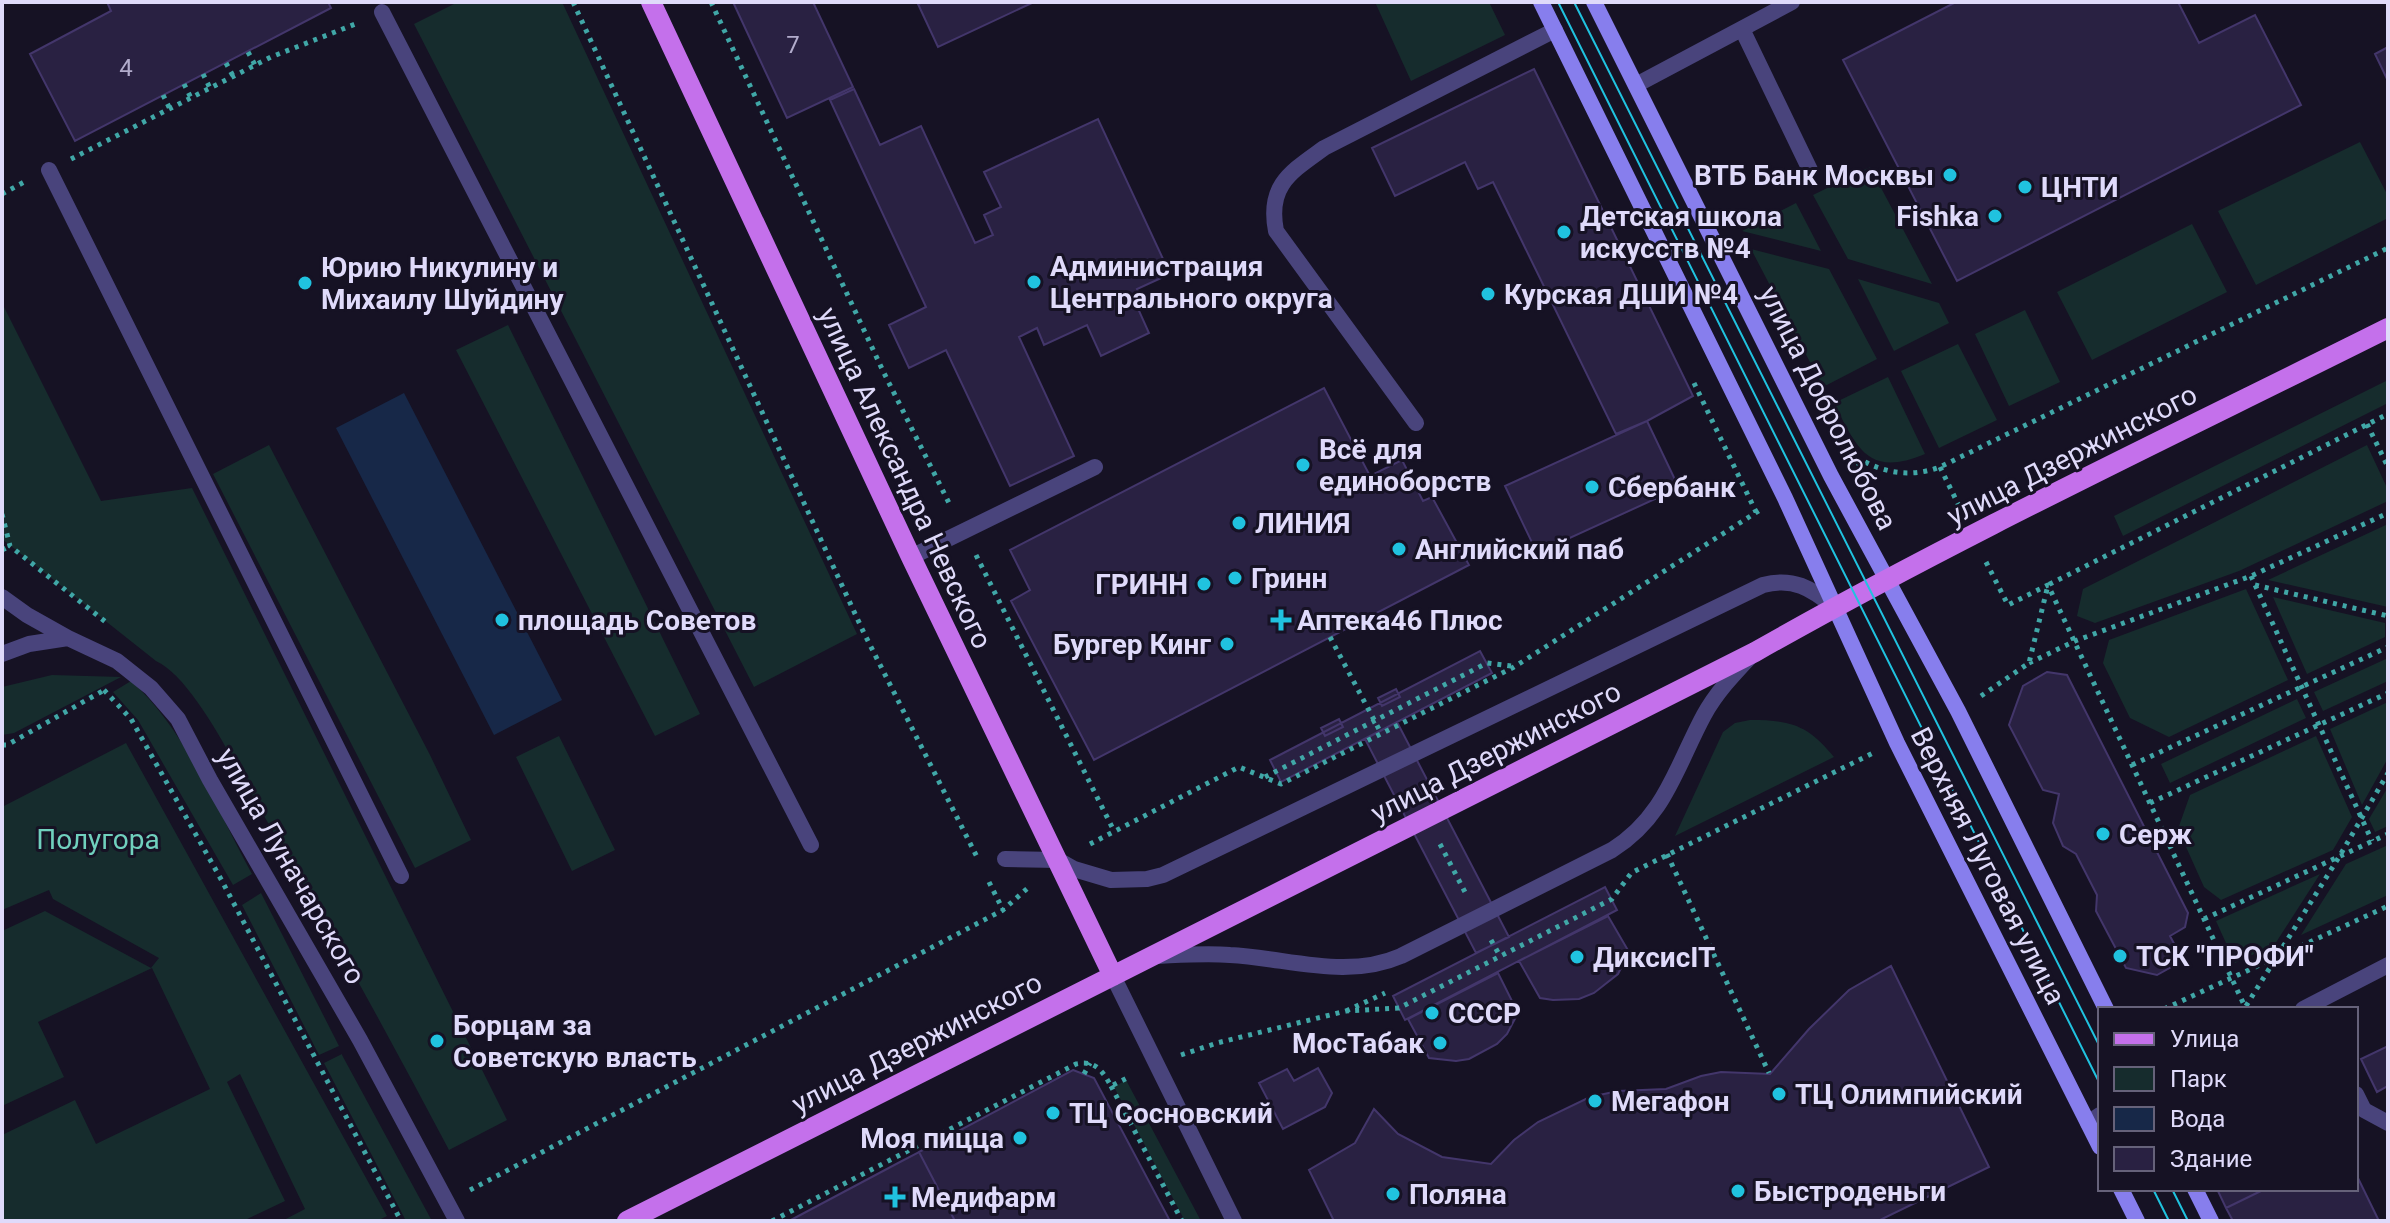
<svg xmlns="http://www.w3.org/2000/svg" width="2390" height="1223" font-family="Roboto,sans-serif">
	<rect width="100%" height="100%" fill="#161224"/>
	<path fill="#162c2d" d="M458 2H562L857 634 754 687 414 24Z
		M1375 2H1489L1505 35 1411 81Z
		M2360 142 2388 196V218L2256 285 2218 211Z
		M1870 167 1932 284 1848 259 1813 195Z
		M1796 203 1821 251 1742 231Z
		M2192 224 2227 292 2092 360 2057 292Z
		M1751 249 1829 269 1877 359 1823 387Z
		M1858 279 1939 303 1949 323 1894 351Z
		M2 303 101 501 192 488 507 1120 449 1150C388 1035 326 921 260 809 238 771 194 678 156 661L2 539Z
		M2025 310 2060 382 2009 406 1975 334Z
		M508 325 700 714 655 736 456 350Z
		M1958 344 1997 420 1939 448 1901 371Z
		M1888 377 1925 454C1868 478 1857 448 1834 403Z
		M2388 380V403L2123 536 2114 516Z
		M269 445 430 755 471 840 415 868 213 474Z
		M2367 445 2388 490V501L2239 571 2095 623 2077 616 2083 589Z
		M2388 524V607L2268 580Z
		M2246 589 2288 680 2169 737 2130 718 2103 663 2109 640Z
		M2273 597 2385 623V637L2307 674Z
		M2388 658V681L2323 711 2314 692Z
		M52 675 121 677 14 733 2 735V687Z
		M131 681C184 727 218 812 252 874L233 885 138 720 113 692Z
		M2297 699 2306 718 2170 783 2161 764Z
		M2388 702V758L2362 805 2330 729Z
		M1750 720C1791 720 1808 725 1834 757L1675 836 1723 732 1735 723Z
		M559 736 615 850 572 871 516 757Z
		M2316 736 2352 817 2333 850 2221 900 2204 887 2178 829 2190 795Z
		M126 743 387 1216 377 1221H282L305 1209 240 1074 227 1082 285 1201 243 1221H2V1135L75 1100 96 1144 210 1089 152 968 38 1022 64 1077 2 1106V931L45 911 151 968 159 958 53 899 49 890 2 910V807Z
		M2388 787V826L2375 832 2369 819Z
		M2388 845V895L2301 935 2346 864Z
		M2320 874 2275 944 2235 963 2216 921Z
		M261 893 339 1046 319 1055 242 905Z
		M342 1054V1055L432 1221H406L324 1063Z
		M1126 1080 1201 1221H1185L1114 1087Z"/>
	<path fill="#172848" d="M404 393 562 700 494 735 336 428Z"/>
	<path fill="#292142" stroke="#43366b" stroke-width="2" d="M107 2H328L331 8 75 141 30 54 111 11Z
		M733 2H813L853 87 787 118Z
		M924 2H1034L938 47 918 4Z
		M1956 2H2178L2199 43 2255 15 2301 105 1957 281 1843 60Z
		M2388 47V81L2375 54Z
		M1534 69 1693 396 1647 421 1616 434 1493 182 1478 189 1465 162 1395 196 1372 148Z
		M854 89 880 145 921 126 975 243 993 235 984 215 1001 207 984 172 1098 119 1170 274 1137 289 1142 300 1135 302 1149 333 1101 356 1087 325 1044 345 1037 328 1019 337 1074 456 1010 486 946 350 909 368 889 325 926 307 830 100Z
		M1324 388 1370 476 1402 460 1423 501 1432 497 1469 565 1094 760 1011 601 1030 590 1010 550Z
		M1647 421 1679 488 1537 553 1505 486Z
		M1480 651 1492 673 1281 782 1270 760Z
		M2047 672 2067 675 2188 913 2185 927 2170 936 2178 951 2173 966 2157 975 2126 968 2096 911 2097 895 2076 854 2063 846 2053 823 2059 794 2043 790 2009 725 2023 686Z
		M1396 689 1400 697 1382 706 1378 698Z
		M1339 719 1343 727 1325 736 1321 728Z
		M1397 722 1509 937 1476 953 1365 739Z
		M1605 887 1617 910 1405 1020 1393 996Z
		M1608 916 1629 952 1618 974 1594 993 1579 999 1553 1000 1540 998 1519 961Z
		M1891 966 1989 1167 1878 1221H1334L1309 1170 1355 1143 1374 1109 1398 1134 1442 1157 1491 1164 1514 1140 1538 1122 1590 1097 1618 1091 1666 1089 1701 1076 1721 1072 1770 1074 1809 1029 1849 990Z
		M1498 973 1518 1013 1507 1034 1497 1044 1469 1059 1456 1061 1429 1058 1408 1019Z
		M2388 1046V1086L2377 1092 2361 1059Z
		M1318 1068 1332 1093 1325 1107 1283 1129 1259 1083 1287 1069 1294 1081Z
		M1073 1070 1094 1078 1170 1221H955L919 1152Z
		M919 1152 955 1221H789L900 1162Z
		M2356 1174 2379 1221H2233L2226 1208 2265 1189H2356Z
		M2217 1189H2265L2226 1208Z"/>
	<g fill="none" stroke-linecap="round" stroke-linejoin="round">
		<path stroke="#40a7a7" stroke-width="5" stroke-dasharray="4 6" stroke-linecap="butt" d="M573 2 863 631 978 859
			M711 2 883 371 951 507
			M248 52 255 65
			M226 63 233 76
			M203 74 210 88
			M184 84 191 98
			M163 95 170 109
			M71 159 271 57 358 23
			M2 194 26 181
			M1694 383 1756 512
			M2367 424 2388 467
			M1856 464 1863 461C1888 474 1913 477 1940 467L2388 248
			M1940 467 1961 510
			M2 514 10 546 107 623
			M2 550 10 546
			M976 555 1114 831
			M1986 562 2008 605 2048 585 2246 1009
			M2251 576 2372 841
			M2255 585 2388 616
			M1330 637 1381 733
			M2029 663 2075 641 2251 576 2388 513
			M104 690 131 719 222 881 401 1221
			M1981 696 2029 663 2048 585 2388 414
			M2 745H7L106 689
			M2132 765 2388 647
			M1265 777 1487 663 1511 666
			M2150 803 2388 693
			M1090 844 1239 767 1281 784 1514 667 1760 510
			M1440 844 1467 896
			M1667 854 1769 1073
			M1635 871 1873 753
			M989 882 1003 910
			M2204 919 2388 834
			M1491 940 1500 956
			M2246 1006 2339 857 2388 773
			M2164 1009 2388 906
			M1346 1011 1385 993
			M1181 1055 1217 1043 1346 1011 1399 1008 1612 899 1632 872
			M1084 1074 1090 1063
			M1111 1086 1182 1221
			M470 1190 1003 910 1030 886
			M772 1221 1076 1064C1095 1060 1102 1070 1111 1086L1131 1076"/>
		<path stroke="#49447c" stroke-width="16" d="M382 12 811 845
			M1742 29 1810 170
			M1636 85 1792 2
			M49 170 401 876
			M1416 423 1276 231C1267 185 1291 172 1324 148L1555 30
			M911 557 1095 467
			M1005 859 1058 860 1074 869 1111 880 1147 879 1163 875 1763 585C1793 577 1811 588 1834 607
			M1156 956C1180 955 1206 953 1230 955 1288 958 1346 980 1401 956L1612 850C1665 817 1676 767 1704 715 1716 693 1733 675 1750 657
			M2356 1094 2364 1110 2388 1123"/>
		<path stroke="#49447c" stroke-width="16" d="M2 597 27 615 68 638 117 661 151 688 178 719 210 780 360 1040 457 1221
			M2 654 29 644 68 638
			M1113 976 1234 1221
			M2303 1009 2388 965
			M2088 1123 2100 1115"/>
		<path stroke="#877eed" stroke-width="16" d="M1541 2 1785 498 1897 743 2100 1147
			M1594 2 1831 476 1958 711 2106 1009
			M2121 1189 2137 1221
			M2195 1189 2211 1221"/>
		<path stroke="#c470eb" stroke-width="20" d="M651 2 911 557 1113 976
			M627 1221 1755 652C1961 535 2176 434 2388 328"/>
		<path stroke="#20c2df" stroke-width="2" d="M1558 2 2100 1084
			M1574 2 2100 1047
			M2153 1189 2169 1221
			M2172 1189 2188 1221"/>
	</g>
	<g fill="#20c2df" stroke="#161224" stroke-width="3">
		<circle cx="1950" cy="175" r="8"/>
		<circle cx="2025" cy="187" r="8"/>
		<circle cx="1995" cy="216" r="8"/>
		<circle cx="1564" cy="232" r="8"/>
		<circle cx="1034" cy="282" r="8"/>
		<circle cx="305" cy="283" r="8"/>
		<circle cx="1488" cy="294" r="8"/>
		<circle cx="1303" cy="465" r="8"/>
		<circle cx="1592" cy="487" r="8"/>
		<circle cx="1239" cy="523" r="8"/>
		<circle cx="1399" cy="549" r="8"/>
		<circle cx="1235" cy="578" r="8"/>
		<circle cx="1204" cy="584" r="8"/>
		<circle cx="502" cy="620" r="8"/>
		<path d="M1277 608h8v8h8v8h-8v8h-8v-8h-8v-8h8z"/>
		<circle cx="1227" cy="644" r="8"/>
		<circle cx="2103" cy="834" r="8"/>
		<circle cx="2120" cy="956" r="8"/>
		<circle cx="1577" cy="957" r="8"/>
		<circle cx="1432" cy="1013" r="8"/>
		<circle cx="437" cy="1041" r="8"/>
		<circle cx="1440" cy="1043" r="8"/>
		<circle cx="1779" cy="1094" r="8"/>
		<circle cx="1595" cy="1101" r="8"/>
		<circle cx="1053" cy="1113" r="8"/>
		<circle cx="1020" cy="1138" r="8"/>
		<circle cx="1738" cy="1191" r="8"/>
		<circle cx="1393" cy="1194" r="8"/>
		<path d="M891 1185h8v8h8v8h-8v8h-8v-8h-8v-8h8z"/>
	</g>
	<g text-anchor="middle" dominant-baseline="central" stroke-width="6" stroke-linejoin="round" paint-order="stroke">
		<g font-size="24" fill="#b2accc">
			<text x="793" y="45">7</text>
			<text x="126" y="68">4</text>
		</g>
		<g font-size="28" font-weight="bold" fill="#dfdafa" stroke="#161224" text-anchor="start">
			<text x="1934" y="175" text-anchor="end">ВТБ Банк Москвы</text>
			<text x="2041" y="187">ЦНТИ</text>
			<text x="1580" y="216">Детская школа<tspan x="1580" dy="32">искусств №4</tspan></text>
			<text x="1979" y="216" text-anchor="end">Fishka</text>
			<text x="1050" y="266">Администрация<tspan x="1050" dy="32">Центрального округа</tspan></text>
			<text x="321" y="267">Юрию Никулину и<tspan x="321" dy="32">Михаилу Шуйдину</tspan></text>
			<text x="1504" y="294">Курская ДШИ №4</text>
			<text x="1319" y="449">Всё для<tspan x="1319" dy="32">единоборств</tspan></text>
			<text x="1608" y="487">Сбербанк</text>
			<text x="1255" y="523">ЛИНИЯ</text>
			<text x="1415" y="549">Английский паб</text>
			<text x="1251" y="578">Гринн</text>
			<text x="1188" y="584" text-anchor="end">ГРИНН</text>
			<text x="518" y="620">площадь Советов</text>
			<text x="1297" y="620">Аптека46 Плюс</text>
			<text x="1211" y="644" text-anchor="end">Бургер Кинг</text>
			<text x="2119" y="834">Серж</text>
			<text x="2136" y="956">ТСК "ПРОФИ"</text>
			<text x="1593" y="957">ДиксисIT</text>
			<text x="1448" y="1013">СССР</text>
			<text x="453" y="1025">Борцам за<tspan x="453" dy="32">Советскую власть</tspan></text>
			<text x="1424" y="1043" text-anchor="end">МосТабак</text>
			<text x="1795" y="1094">ТЦ Олимпийский</text>
			<text x="1611" y="1101">Мегафон</text>
			<text x="1069" y="1113">ТЦ Сосновский</text>
			<text x="1004" y="1138" text-anchor="end">Моя пицца</text>
			<text x="1754" y="1191">Быстроденьги</text>
			<text x="1409" y="1194">Поляна</text>
			<text x="911" y="1197">Медифарм</text>
		</g>
		<g font-size="28" fill="#dfdafa" stroke="#161224">
			<text transform="translate(1828 408) rotate(63)">улица Добролюбова</text>
			<text transform="translate(2072 455) rotate(-27)">улица Дзержинского</text>
			<text transform="translate(905 478) rotate(65)">улица Александра Невского</text>
			<text transform="translate(1496 752) rotate(-27)">улица Дзержинского</text>
			<text transform="translate(291 866) rotate(60)">улица Луначарского</text>
			<text transform="translate(1988 866) rotate(63)">Верхняя Луговая улица</text>
			<text transform="translate(917 1043) rotate(-27)">улица Дзержинского</text>
		</g>
		<g font-size="28" fill="#70d0bd" stroke="#161224">
			<text x="98" y="839">Полугора</text>
		</g>
	</g>
	<rect width="2390" height="1223" fill="none" stroke="#dfdafa" stroke-width="8"/>
	<rect x="2098" y="1007" width="260" height="184" fill="#161224" stroke="#66627a" stroke-width="2"/>
	<rect x="2114" y="1033" width="40" height="12" fill="#c470eb" stroke="#66627a" stroke-width="2"/>
	<text x="2170" y="1047" font-size="24" fill="#dfdafa">Улица</text>
	<rect x="2114" y="1067" width="40" height="24" fill="#162c2d" stroke="#66627a" stroke-width="2"/>
	<text x="2170" y="1087" font-size="24" fill="#dfdafa">Парк</text>
	<rect x="2114" y="1107" width="40" height="24" fill="#172848" stroke="#66627a" stroke-width="2"/>
	<text x="2170" y="1127" font-size="24" fill="#dfdafa">Вода</text>
	<rect x="2114" y="1147" width="40" height="24" fill="#292142" stroke="#66627a" stroke-width="2"/>
	<text x="2170" y="1167" font-size="24" fill="#dfdafa">Здание</text>
</svg>
